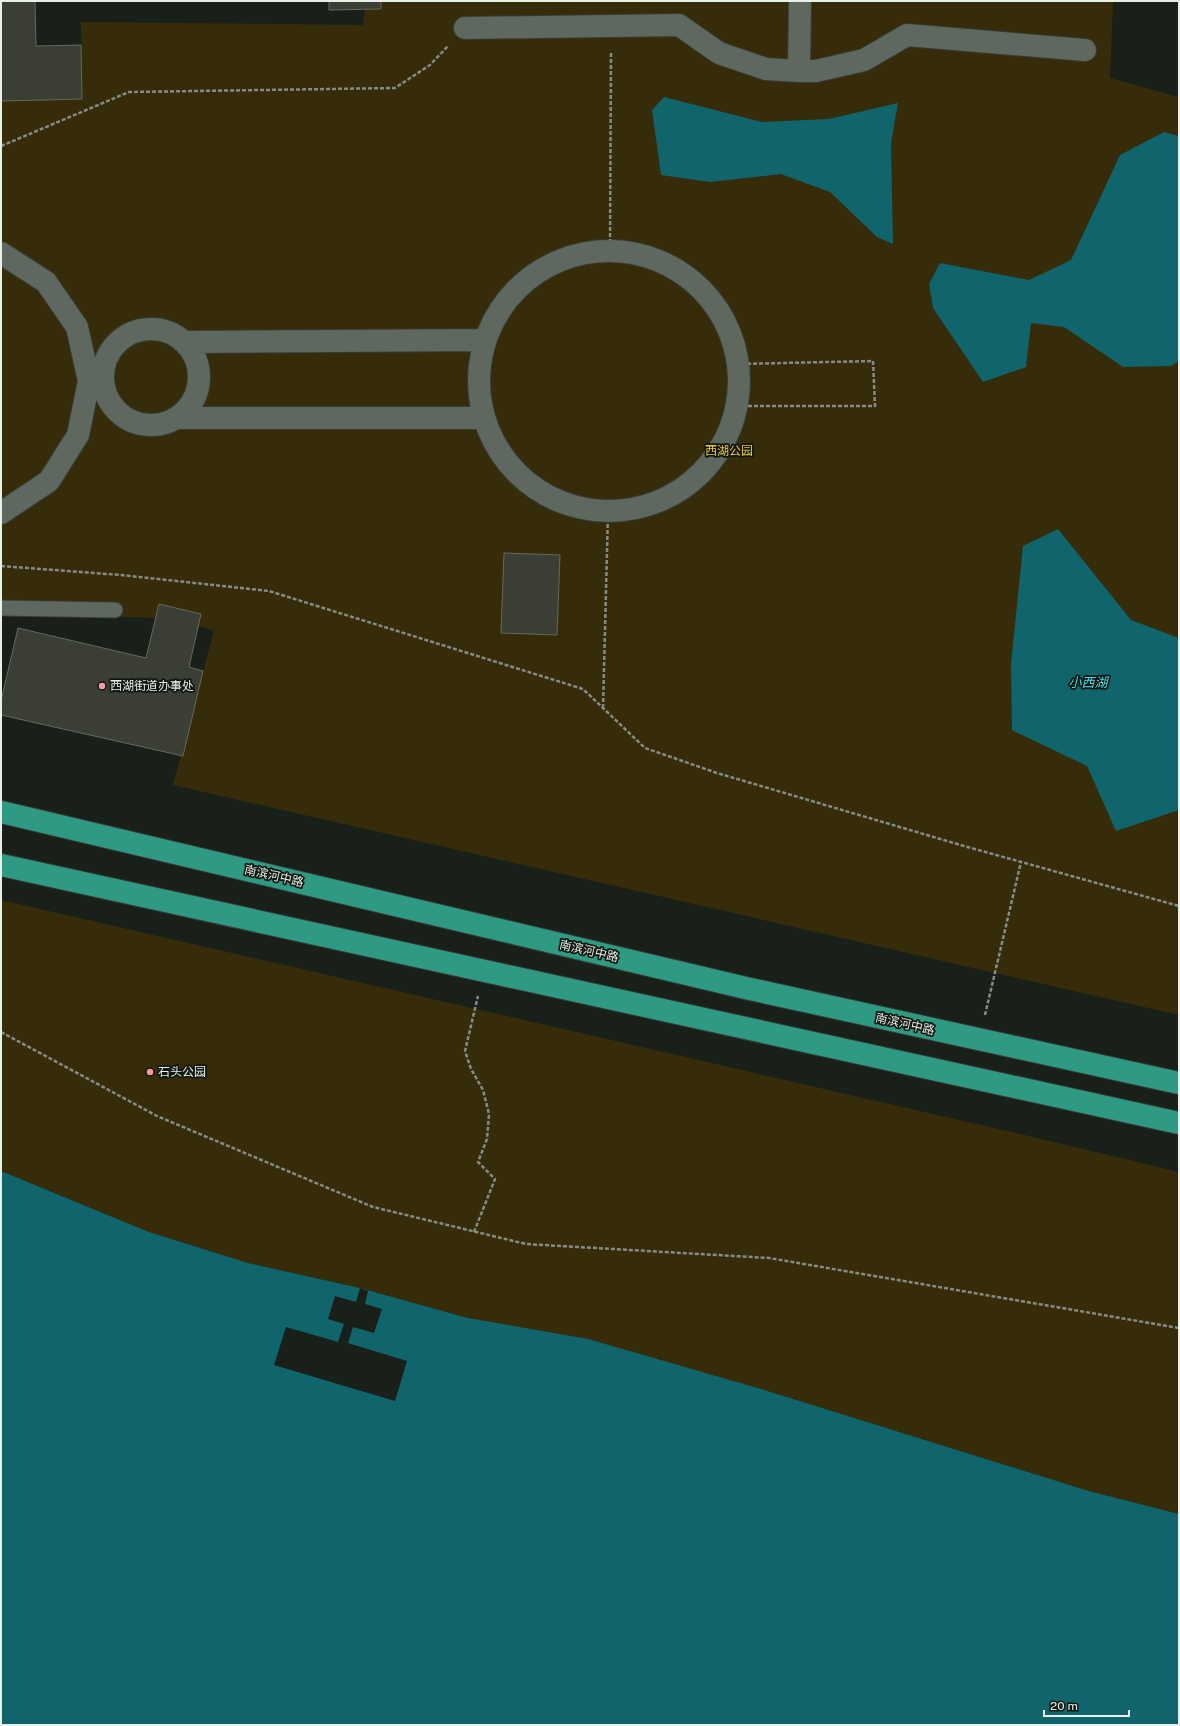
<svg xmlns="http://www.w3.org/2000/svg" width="1180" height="1726" font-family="'Public Sans','Noto Sans SC',sans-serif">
	<rect width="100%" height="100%" fill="#182019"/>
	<path fill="#362c09" d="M366 1H1113L1110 78 1179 97V1015L173 785 214 631 177 618 1 615V101L82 99 81 22 363 25Z
		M1 900 1025 1135 1179 1172V1514L1089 1491 761 1389 468 1318 360 1288 248 1263 149 1232 1 1171Z"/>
	<path fill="#10646b" d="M664 97 762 122 829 119 898 103 891 143 893 244 877 237 830 192 781 174 710 182 661 175 652 110Z
		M1164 132 1179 136V361L1171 366 1123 367 1064 327 1031 323 1026 367 983 382 933 308 929 284 940 263 1029 280 1071 260 1120 155Z
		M1058 529 1131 620 1179 638V810L1116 831 1087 766 1012 730 1011 664 1023 546Z
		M1 1171 149 1232 248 1263 360 1288 468 1318 588 1339 761 1389 1089 1491 1179 1514V1725H1Z"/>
	<path fill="#182019" d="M360 1288 368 1291 365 1304 382 1309 374 1333 353 1327 348 1343 407 1361 395 1401 274 1365 286 1327 338 1342 344 1324 328 1319 335 1296 356 1302Z"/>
	<path fill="#3b3e34" stroke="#66695d" d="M1 1H35L36 46 81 45 82 99 1 101Z
		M329 1H381V9L329 10Z
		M504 553 560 555 557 635 501 633Z
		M159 604 201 614 189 667 203 671 183 756 1 715V701L18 628 146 658Z"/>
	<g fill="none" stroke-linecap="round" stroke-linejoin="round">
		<g stroke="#363c37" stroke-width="17">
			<path id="service" d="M1 608 115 610"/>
		</g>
		<g stroke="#363c37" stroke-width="24">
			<path id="pedestrian" d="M465 28 679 25 719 53 766 69 799 71H816L864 60 907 35 1085 50
				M799 71 800 1
				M479 381a130 130 0 1 1 260 0a130 130 0 1 1-260 0Z
				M1 253 46 282 77 327 89 381 78 435 49 481 1 513
				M103 377a48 48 0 1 1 96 0a48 48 0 1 1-96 0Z
				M186 342 485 340
				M177 418H484"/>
		</g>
		<g stroke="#363c37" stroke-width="24">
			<path id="trunk" d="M1 812 750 989 1179 1083
				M1 865 1179 1123"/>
		</g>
		<path stroke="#858c86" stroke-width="2.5" stroke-dasharray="4 2" stroke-linecap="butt" d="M1 146 129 92 395 88 430 65 448 46
			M610 249 611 52
			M736 406H875L873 361 738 364
			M1 566 121 575 269 591 583 689 645 748 717 773 964 846 1179 906
			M603 708 608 512
			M985 1015 1021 862
			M1 1032 157 1116 373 1207 526 1244 769 1258 1179 1328
			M474 1232 495 1179 478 1162 487 1139 489 1114 483 1090 471 1069 465 1051 478 996"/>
		<use href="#service" stroke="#5e685f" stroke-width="15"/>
		<use href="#pedestrian" stroke="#5e685f" stroke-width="22"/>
		<use href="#trunk" stroke="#2e9a84" stroke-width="22"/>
	</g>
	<g fill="#f39aa8" stroke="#0f1710" stroke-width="1.5">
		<circle cx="102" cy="686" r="4"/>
		<circle cx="150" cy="1072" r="4"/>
	</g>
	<g text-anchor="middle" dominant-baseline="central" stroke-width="3.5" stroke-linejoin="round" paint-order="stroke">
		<g font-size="12" fill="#eec73e" stroke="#0f1710">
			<text x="729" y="451">西湖公园</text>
		</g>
		<g font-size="12" fill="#e9efe9" stroke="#0f1710" text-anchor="start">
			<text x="110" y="686">西湖街道办事处</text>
			<text x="158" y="1072">石头公园</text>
		</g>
		<g font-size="12" fill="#e9efe9" stroke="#0f1710">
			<text transform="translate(274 876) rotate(13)">南滨河中路</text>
			<text transform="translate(589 951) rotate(13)">南滨河中路</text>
			<text transform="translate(905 1024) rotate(13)">南滨河中路</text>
		</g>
		<g font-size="13" font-style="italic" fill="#4adde9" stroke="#0f1710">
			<text x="1088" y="682">小西湖</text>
		</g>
	</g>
	<rect width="1180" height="1726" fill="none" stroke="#e9efe9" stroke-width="4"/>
	<path d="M1044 1710v6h85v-6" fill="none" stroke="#e9efe9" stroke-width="2"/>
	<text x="1050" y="1710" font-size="12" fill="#e9efe9" stroke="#0f1710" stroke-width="3" paint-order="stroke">20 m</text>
</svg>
